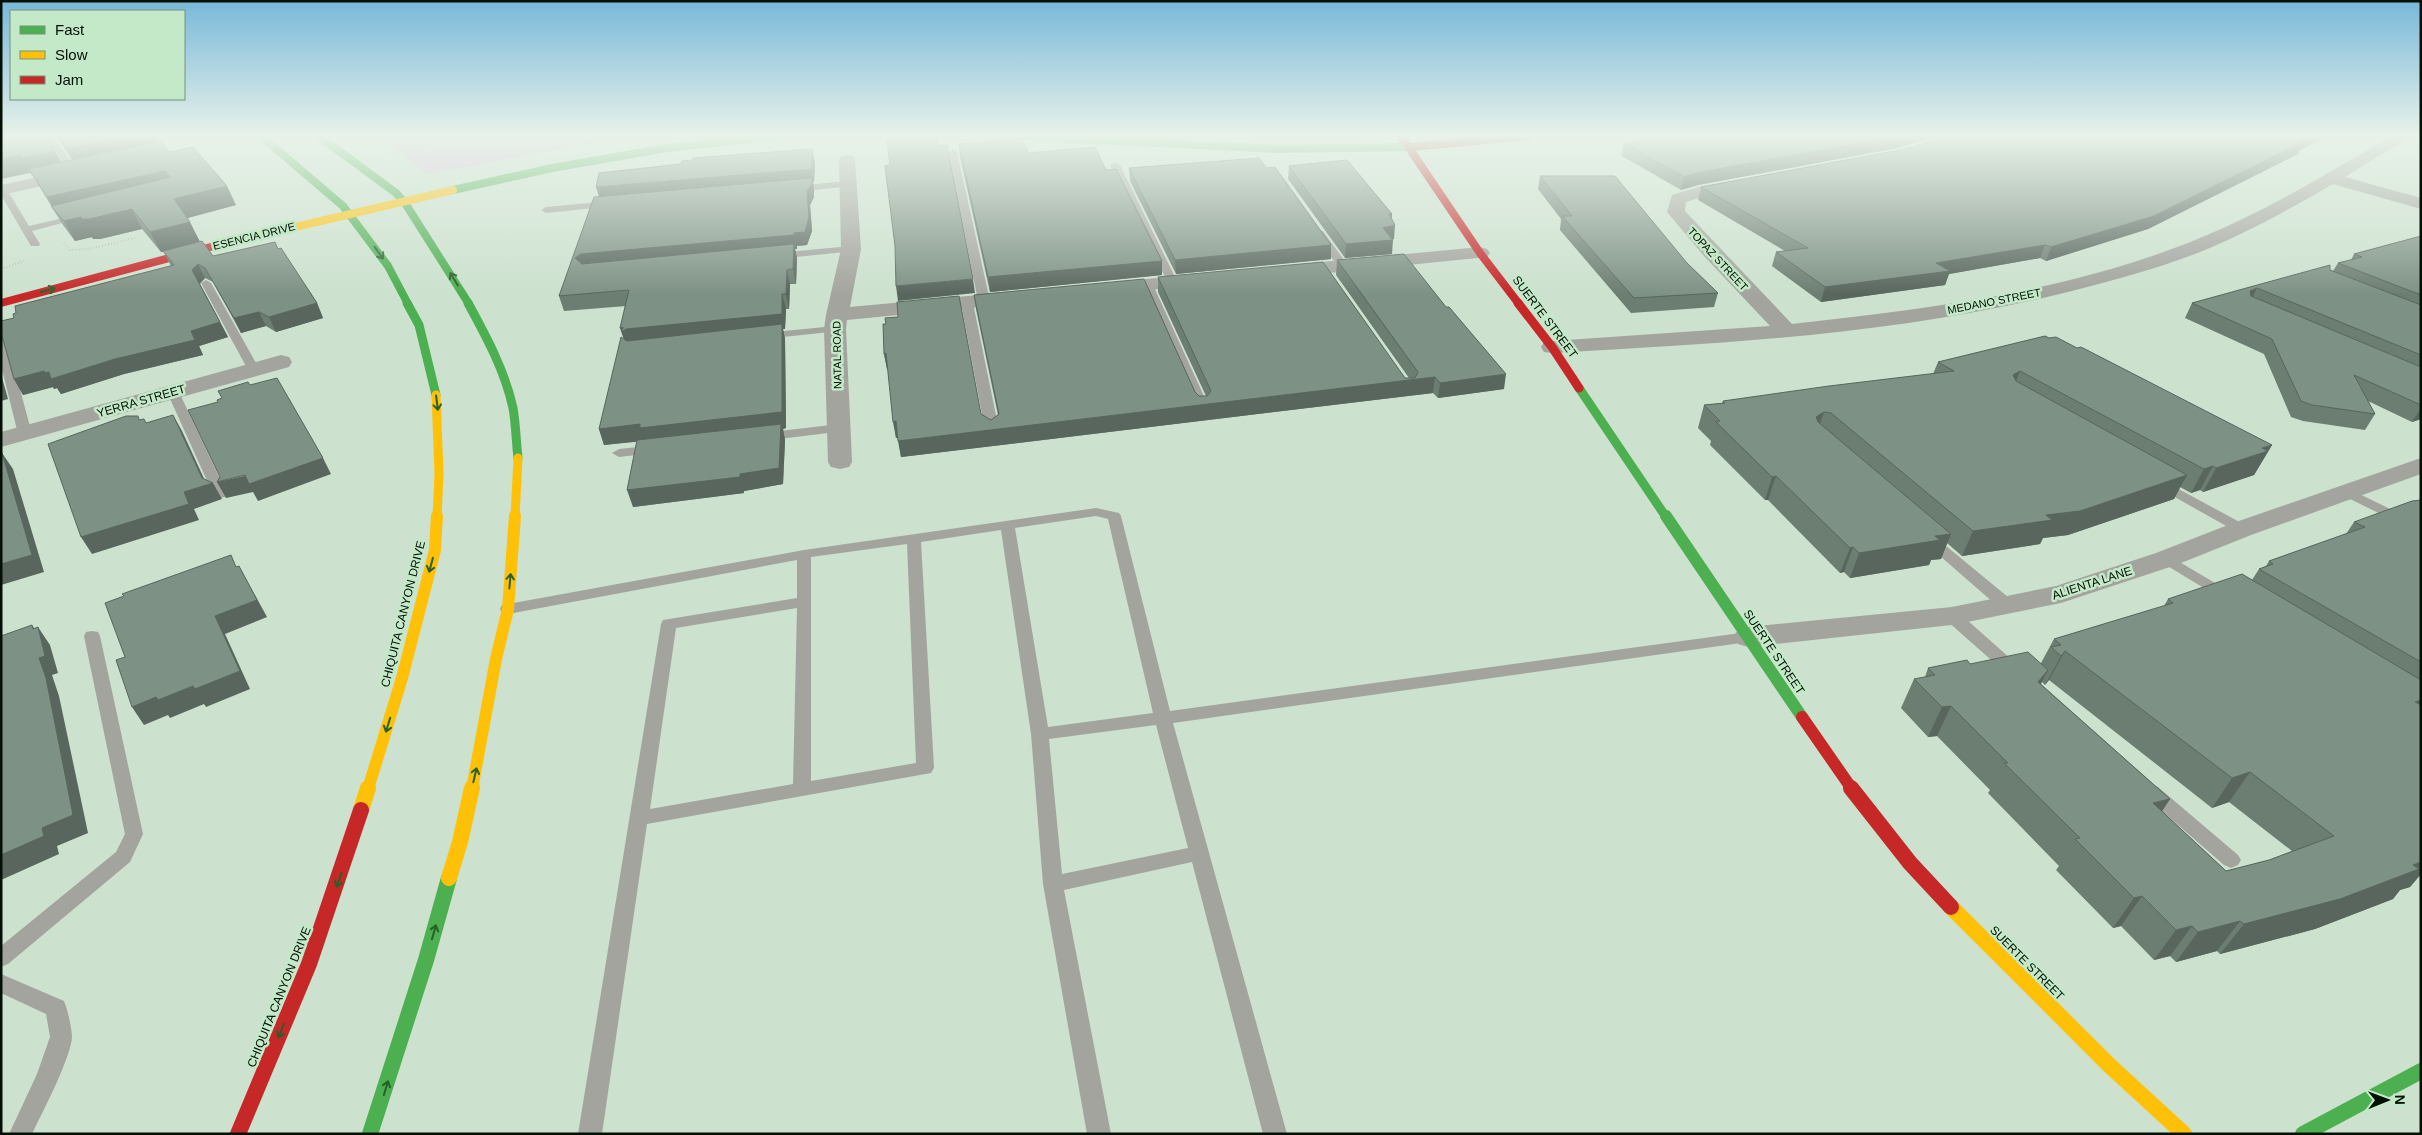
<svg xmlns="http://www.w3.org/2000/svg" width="2422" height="1135" font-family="Arial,sans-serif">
	<rect width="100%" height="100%" fill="#cce1ce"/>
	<path fill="#dcbddc" d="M376 136H631L428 174Z"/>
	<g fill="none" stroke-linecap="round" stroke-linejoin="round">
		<path stroke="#9ea39b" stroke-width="2" stroke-dasharray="0.5 2.5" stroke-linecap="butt" d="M390 154 429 146 423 136
			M64 243 70 250 89 249 135 238
			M1 269 24 261"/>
		<path fill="#a3a49e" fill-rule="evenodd" d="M50 140H56L79 173 77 175H71L49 142Z
			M953 149 957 152 990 301 984 304 978 301 949 152Z
			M1115 162 1120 165 1178 283 1177 285 1173 286 1168 283 1110 165Z
			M848 181 851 182V186L795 192 790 189 795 186Z
			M1 188H6L29 226 80 214 85 217 32 231 40 244 39 246H31L1 195Z
			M610 201 613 202V206L546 213 541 210 546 207Z
			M1319 230 1323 231 1347 264V268H1339L1314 233Z
			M851 246 855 247V251L776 259 771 256 776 253Z
			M206 280 211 283 260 370 258 373H250L248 370 201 283Z
			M1148 282 1153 285 1209 407 1207 410H1199L1197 407 1143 285Z
			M967 300 973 303 999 430 992 434 985 430 961 303Z
			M835 326 841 329 839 331 764 339 758 336 764 333Z
			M1 338 7 341 32 434 30 437 25 438 18 434 1 365Z
			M173 388 179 392 227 494 225 497 220 498 213 494 167 392Z
			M839 424 845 428 844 431 763 441 756 437 763 433Z
			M656 445 661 446 663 449 661 452 619 457 612 453 619 449Z
			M2160 479 2247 526 2249 529 2247 532H2237L2155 486 2153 483Z
			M2347 488 2421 524V534L2342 495 2340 492 2342 489Z
			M1096 508 1119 513 1121 516 1170 711 1748 632 1754 633 1756 637 1754 641 1748 642 1173 723 1287 1134H1263L1192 862 1064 890 1111 1134H1087L1043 884 1031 734 1001 530 921 542 934 768 931 773 647 824 602 1134H578L661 624 663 620 669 619 797 598V560L508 614 502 613 500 609 502 605 804 550ZM1096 516 1108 519 1153 713 1048 727 1015 528ZM907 544 916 763 811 781V557ZM797 608 793 784 650 809 676 628ZM1156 725 1188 848 1062 874 1049 739Z
			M1929 535 1934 536 2014 602 2016 606 2014 610H2002L1924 542 1922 539 1924 536Z
			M2166 554 2232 593 2235 596 2232 599H2222L2161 562 2159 559Z
			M1952 611 1958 612 2019 666 2021 670 2019 674H2007L1946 620 1944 616 1946 612Z
			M92 631 98 632 100 636 143 834 130 862 8 964 1 967V946L116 852 125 834 84 636 86 632Z
			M2152 785 2158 787 2238 855 2241 860 2238 865 2231 868 2224 865 2146 797 2143 792 2146 787Z
			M1 974 64 1001C68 1011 71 1025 72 1036 72 1056 42 1113 32 1134H9L37 1074 50 1037 46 1014 1 993Z"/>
		<path fill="#a3a49e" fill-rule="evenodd" d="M2391 136H2411L2345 177 2421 198V209L2333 184C2288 210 2243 235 2195 254 2147 272 2097 285 2047 297 1885 335 1718 344 1552 353L1544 352 1541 347 1544 342 1552 341 1770 326 1704 256 1667 212 1672 195 1698 187 1738 180 1744 181 1747 185 1744 189 1702 197 1686 202 1685 211 1792 324C1923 310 2056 293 2180 246 2255 218 2323 176 2391 136Z
			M847 155 853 156 855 160 861 249 850 307 1011 292 1018 294 1021 298 1018 302 1011 304 847 320 846 329 852 462 849 467 840 469 831 467 828 462 824 329 826 315 841 249 839 160 841 156Z
			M73 169 79 170 82 174 79 178 1 195V185Z
			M1480 247 1487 249 1490 253 1487 257 1290 277 1283 275 1280 271 1283 267 1290 265Z
			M1195 274 1202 276 1205 280 1202 284 1109 295 1102 293 1099 289 1102 285 1109 283Z
			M281 355 289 357 292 362 289 367 1 447V432Z
			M2421 458V474L2251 535 2176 565 2061 603 1952 625 1748 647 1738 644 1733 637 1738 630 1748 627 1952 607 2056 586 2156 553 2233 523Z"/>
		<path stroke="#4caf50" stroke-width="8" d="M261 136 343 206 388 266 408 304
			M319 136 396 193 405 203 469 304
			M1022 136 1276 149 1411 147
			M453 190 552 168 661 149 775 136"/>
		<path stroke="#4caf50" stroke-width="9" d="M407 303 419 325 436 395
			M468 303C486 336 505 371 513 408 516 425 516 441 518 458
			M1579 388 1666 517"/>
		<path stroke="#4caf50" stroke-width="12" d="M1666 516 1802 717"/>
		<path stroke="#4caf50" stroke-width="16" d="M370 1134 426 960 449 878
			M2303 1134 2421 1071"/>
		<path stroke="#ffc107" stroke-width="8" d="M218 245 453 190"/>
		<path stroke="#ffc107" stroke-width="9" d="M436 395 439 474 437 517
			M515 517 518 458"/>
		<path stroke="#ffc107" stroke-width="12" d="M368 789 402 678 435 550 437 516
			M472 789 496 659 508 609 515 516"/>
		<path stroke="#ffc107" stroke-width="16" d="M361 810 368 788
			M449 878 460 842 472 788
			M1951 907 2109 1065 2184 1134"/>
		<path stroke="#c62828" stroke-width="8" d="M1401 136 1480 253 1519 304
			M1411 147 1529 136
			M1 303 218 245"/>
		<path stroke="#c62828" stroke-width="9" d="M1518 303 1552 347 1579 388"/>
		<path stroke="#c62828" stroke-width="12" d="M1802 717 1852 789"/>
		<path stroke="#c62828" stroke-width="16" d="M1851 788 1910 863 1951 907
			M238 1134 309 964 361 810"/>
	</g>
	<path fill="#6c7d72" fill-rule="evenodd" d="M1 136H156L158 141 169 152 236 205 187 218 200 242 213 256 278 249 317 303 323 318 276 332 266 326 241 333 213 282 205 278 200 284 228 337 199 346 203 355 124 374 61 394 57 388 54 389 53 387 23 395 14 379V318L171 266 164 252H161L142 229 100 239H93L92 237 75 241 63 225 33 176ZM50 138 58 139 72 160 61 162 48 141Z
		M1021 143 1028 153 1106 170 1162 275 990 292 960 157 959 144Z
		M1624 143 1897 148 1698 185 1681 190 1622 156Z
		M1905 149 2299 151 2298 154 2148 229 2046 261 2040 258 1949 274 1945 285 1821 302 1772 266 1776 252 1785 251 1698 200 1701 187Z
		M815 162 814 182H813L814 191V197L810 205 812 231 807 245 797 246V249H795L797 258 796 284H790L789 309H786L785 329H783L785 339 786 428 783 429 785 440 783 484 744 491V493L633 507 637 441 604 445 599 429 624 339 626 306 564 311 559 296Z
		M1289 166 1392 219 1394 239H1392V254L1345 258 1288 179Z
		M1129 168H1267L1331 245V259L1176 274 1130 181Z
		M1540 176 1687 263 1718 293 1714 307 1631 313 1560 230 1561 219 1538 189Z
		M2421 236V419L2412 422 2368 401 2375 414 2365 430 2303 421 2291 417 2264 354 2185 318 2192 303 2330 270 2333 271 2338 263 2351 260 2354 254Z
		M1337 260 1504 389 1438 398 1433 393 901 457 898 438H896L888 369H887L884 354 981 414 991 420 998 415 976 309 974 295 1195 392 1199 396H1206L1158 292V277L1405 378H1409L1336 275Z
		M2045 336 2272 445 2254 475 2203 492 2200 490 2191 493 2180 487 2174 499 2068 535 2043 538 2040 544 1962 556 1947 543 1941 559 1931 560 1929 565 1850 578 1844 572 1840 573 1768 500H1765L1710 445 1711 441 1698 428 1704 405 1722 403 1723 401 1933 374 1938 362Z
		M2421 500V874L2410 887 2400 890 2393 899 2315 929 2220 954 2217 951 2176 962 2170 956 2154 960 2121 926 2113 928 2056 870 2059 866 1988 793 1990 790 1937 736 1928 737 1901 708 1914 679 1925 677 1928 668 1970 664 2041 663 2054 639 2164 606 2168 599 2252 580 2259 569 2266 566 2269 561 2346 534 2354 522ZM2049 680 2212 808 2229 802 2292 851 2269 860 2226 871 2162 811 2170 799 2041 684 2042 682 2045 685Z"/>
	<path fill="#58665d" d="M44 136H49L50 138 47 143Z
		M125 136H156L162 148 77 166 67 149Z
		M1898 136H1938L1897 148 1698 185 1681 190 1684 177 1701 172Z
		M2310 136H2327L2299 151 2298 154 2148 229 2046 261 2051 247 2302 141Z
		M812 149 815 162 814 182H813L814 191V197L810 205 812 231 807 245 797 246V249H795L797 258 796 284 793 269 586 268 575 258 600 200 596 187Z
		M55 151 65 169H29L32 176 22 158Z
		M20 155 30 173 1 179V159Z
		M165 171 175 190 51 206 58 217 47 197Z
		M227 186 236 205 184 219 174 199Z
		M132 209 142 229 100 239H93L82 219Z
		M1389 214H1392L1391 226 1395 225 1394 239 1389 240H1393L1392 254 1345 258 1346 244 1383 228Z
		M81 217 92 237 75 241 64 221Z
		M190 222 200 242 161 252 150 232Z
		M1331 245V259L1176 274 1175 260Z
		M2045 245 2040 258 1949 274 1945 285 1821 302 1825 287 1936 263Z
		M1162 261V275L990 292 988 277Z
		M198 264 205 278 199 284 192 270Z
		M787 270 790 284 789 309 786 294Z
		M973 279 975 293 898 301 896 286Z
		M2257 288 2250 302V291Z
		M782 294 786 309 785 329H783L785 339 786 428 783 429 785 440 783 484 744 491V493L633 507 627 490 644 441 604 445 599 429 625 343 620 328 623 327 626 329Z
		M317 303 323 318 276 332 269 317Z
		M259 312 266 326 241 333 234 318Z
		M220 322 228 337 199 346 203 355 124 374 61 394 57 388 54 389 53 387 23 395 14 379 191 331Z
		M886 353 889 369H887L884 354Z
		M2020 371 2011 393 2013 375Z
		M1 374 8 399 1 401Z
		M1506 374 1504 389 1438 398 1440 383Z
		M1435 377 1433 393 901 457 898 441Z
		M2421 408V419L2412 422Z
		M1824 412 1816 435V417Z
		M173 415 182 431 207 485 213 483 222 499 194 509 199 520 92 554 81 537 184 492 202 478Z
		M896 421 899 437 896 438 893 422Z
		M2272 445 2254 475 2203 492 2216 468 2262 448Z
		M2 453 13 469 44 572 1 585Z
		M323 458 331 474 258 501 253 492 226 498 217 482Z
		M2213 466 2200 490 2191 493 2204 469Z
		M2187 475 2174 499 2068 535 2043 538 2040 544 1962 556 1973 531 2046 515Z
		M1776 476 1768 500H1765L1772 477Z
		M1951 534 1941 559 1931 560 1929 565 1850 578 1859 553 1935 536Z
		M1853 547 1844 572 1840 573 1850 548Z
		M239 566 267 617 225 634 250 689 206 707 204 704 170 718 168 715 144 725 132 707 215 616Z
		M32 625 40 637 38 627 50 645 58 673 52 675 59 696 88 833 57 846 59 854 1 880V855L42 828 39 658Z
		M2065 651 2049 680 2045 685 2061 656Z
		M2048 670 2033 699 2038 682Z
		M2421 700V717L2415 702Z
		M1951 706 1937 736 1928 737 1942 707Z
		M2250 772 2229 802 2212 808 2232 778Z
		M2170 799 2150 829 2153 803Z
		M2421 857V874L2410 887 2400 890 2393 899 2315 929 2220 954 2244 924 2413 865Z
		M2142 896 2121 926 2113 928 2134 898Z
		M2240 921 2217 951 2176 962 2198 932Z
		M2192 926 2170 956 2154 960 2176 930Z"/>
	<path fill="#7e9185" stroke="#58665d" d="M1 136H45L55 151 22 158 20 155 1 159Z
		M58 136H125L67 149Z
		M922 136H936L938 146 947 145 973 279 896 286 895 246 885 166 890 165 887 139Z
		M1667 136H1898L1701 172 1684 177 1624 143Z
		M1948 136H2310L2302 141H2304L2154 216 2051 247 2045 245 1936 263 1950 271 1825 287 1776 252 1808 248 1701 187 1905 149Z
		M1020 139 1021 143 1024 142 1028 153 1095 147 1106 170 1116 169 1162 261 988 277 959 144Z
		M161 141 169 152 193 147 227 186 174 199 190 222 150 232 132 209 89 219H82L81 217 64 221 51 206 171 177 165 171 47 197 29 169Z
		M812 149V169L596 187 599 173 681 164 682 161 693 160V158Z
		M1259 158 1267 168 1275 167 1331 245 1175 260 1129 168Z
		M1347 160 1392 214H1389L1395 225 1383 228 1393 240 1346 244 1289 166Z
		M1540 176H1615L1687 263 1718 293 1634 298 1562 216H1572Z
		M812 178V184L807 191 809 217 805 232 794 233V235L581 254 575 258 582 264 794 244 793 269 787 270 786 294H782V314L626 329 622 332 623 327 620 328 629 290 559 296 594 197Z
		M2421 236V295L2338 263 2362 257 2354 254Z
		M202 241 213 256 275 242 278 249 281 248 317 303 269 317 259 312 234 318 205 268 198 264 192 270 220 322 191 331 195 340 115 359 51 379 49 372 45 373 44 371 14 379 1 332V321L14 318 13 314 16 313 15 306 174 265 163 251Z
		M1404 254 1446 307H1449L1506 374 1440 383 1435 377 898 441 896 421 893 422 886 353 884 354 883 324H886L885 318 898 317 897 302 959 296 981 414 991 420 999 414 974 295 1144 279 1195 392 1199 396H1207L1211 391 1158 277 1323 262 1405 378H1415L1418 372 1337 260Z
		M2330 265V270L2421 305V355L2257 288 2250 291 2251 296 2421 367V405L2354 375 2375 414 2312 405 2301 401 2272 339 2192 303Z
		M782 324V412L640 428V424L599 429 621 337 627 341Z
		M2045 336 2049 338 2056 337 2077 348 2081 347 2272 445 2262 448 2268 451 2216 468 2213 466 2204 469 2020 371 2013 375 2016 381 2187 475 2080 511 2046 515 2052 520 1973 531 1831 413 1824 412 1816 417 1818 422 1951 534 1935 536 1940 540 1859 553 1853 547 1850 548 1776 476 1772 477 1716 422 1720 421 1704 405 1725 403 1723 401 1829 386 1954 371 1938 362Z
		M277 378 323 458 249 484 245 475 217 482 220 477 188 410 218 402 217 400 222 398 218 391 248 382 250 385Z
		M173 415 202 478 213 483 184 492 189 504 81 537 48 444 126 416H138L139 420 144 419 146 423Z
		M781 424 779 468 740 474V477L627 490 637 440Z
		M1 453H2L32 555 1 564Z
		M2421 500V662L2259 569 2273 564 2269 561 2365 527 2354 522 2412 501Z
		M231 555 236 567 239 566 257 600 215 616 240 671 195 689 193 686 158 700 156 697 132 707 116 660 125 657 105 603 124 596 122 594Z
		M2242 574 2421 680V700L2415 702 2421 705V862L2413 865 2419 869 2340 899 2244 924 2240 921 2198 932 2192 926 2176 930 2142 896 2134 898 2075 839 2080 838 2004 763H2008L1951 706 1942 707 1914 679 1935 675 1928 668 1967 660 1970 664 2028 652 2048 670 2038 682 2170 799 2153 803 2226 871 2269 860 2334 836 2250 772 2232 778 2065 651 2061 656 2051 647 2061 645 2054 639 2173 603 2168 599Z
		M32 625 33 629 38 627 45 656 39 658 46 678 73 815 42 828 44 836 1 855V636Z"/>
	<defs><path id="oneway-shaft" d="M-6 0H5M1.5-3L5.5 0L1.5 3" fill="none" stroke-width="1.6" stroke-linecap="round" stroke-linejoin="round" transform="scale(1.25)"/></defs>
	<g stroke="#28602b">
		<use href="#oneway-shaft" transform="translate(379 253) rotate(54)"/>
		<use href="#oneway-shaft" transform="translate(454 279) rotate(-121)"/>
		<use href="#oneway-shaft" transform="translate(48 290) rotate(-16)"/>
		<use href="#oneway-shaft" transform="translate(437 403) rotate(83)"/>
		<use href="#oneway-shaft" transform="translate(431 565) rotate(105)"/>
		<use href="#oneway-shaft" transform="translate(510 581) rotate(-85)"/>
		<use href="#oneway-shaft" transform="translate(388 725) rotate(107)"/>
		<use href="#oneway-shaft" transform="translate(475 775) rotate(-77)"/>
		<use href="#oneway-shaft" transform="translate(339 880) rotate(110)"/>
		<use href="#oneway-shaft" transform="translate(434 932) rotate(-74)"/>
		<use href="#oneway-shaft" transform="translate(281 1031) rotate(112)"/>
		<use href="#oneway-shaft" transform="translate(386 1088) rotate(-73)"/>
	</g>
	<linearGradient id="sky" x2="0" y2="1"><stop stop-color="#78b8da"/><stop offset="0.46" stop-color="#e8f2e9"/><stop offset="1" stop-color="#e8f2e9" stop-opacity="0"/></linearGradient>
	<rect width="2422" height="295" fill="url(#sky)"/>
	<g text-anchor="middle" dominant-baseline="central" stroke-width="5" stroke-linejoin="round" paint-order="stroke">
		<g font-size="11" fill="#041006" stroke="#c4e9c8">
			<text transform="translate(254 236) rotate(-14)">ESENCIA DRIVE</text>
			<text transform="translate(1718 259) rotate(47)">TOPAZ STREET</text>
			<text transform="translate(1994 301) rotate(-11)">MEDANO STREET</text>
			<text transform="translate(837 355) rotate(-91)">NATAL ROAD</text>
		</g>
		<g font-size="12" fill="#041006" stroke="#c4e9c8">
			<text transform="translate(1545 317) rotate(53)">SUERTE STREET</text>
			<text transform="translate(141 401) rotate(-16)">YERRA STREET</text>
			<text transform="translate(2092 583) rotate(-18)">ALIENTA LANE</text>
			<text transform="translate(403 614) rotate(-76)">CHIQUITA CANYON DRIVE</text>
			<text transform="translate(1774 652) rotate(56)">SUERTE STREET</text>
			<text transform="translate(2027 963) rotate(45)">SUERTE STREET</text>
			<text transform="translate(279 997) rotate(-68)">CHIQUITA CANYON DRIVE</text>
		</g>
	</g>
	<rect width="2422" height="1135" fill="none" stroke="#041006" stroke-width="5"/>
	<rect x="10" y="10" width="175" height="90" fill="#c4e9c8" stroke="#77927a"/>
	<rect x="20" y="26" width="25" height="8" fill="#4caf50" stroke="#77927a"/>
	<text x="55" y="35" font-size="15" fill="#041006">Fast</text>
	<rect x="20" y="51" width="25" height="8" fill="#ffc107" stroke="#77927a"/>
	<text x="55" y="60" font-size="15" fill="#041006">Slow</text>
	<rect x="20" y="76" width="25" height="8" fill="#c62828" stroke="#77927a"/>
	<text x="55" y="85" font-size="15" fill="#041006">Jam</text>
	<g transform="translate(2387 1100) rotate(89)" stroke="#c4e9c8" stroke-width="4" paint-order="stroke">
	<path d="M0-4L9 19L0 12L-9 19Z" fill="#041006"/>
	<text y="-8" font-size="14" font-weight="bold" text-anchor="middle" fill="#041006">N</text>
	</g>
</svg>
